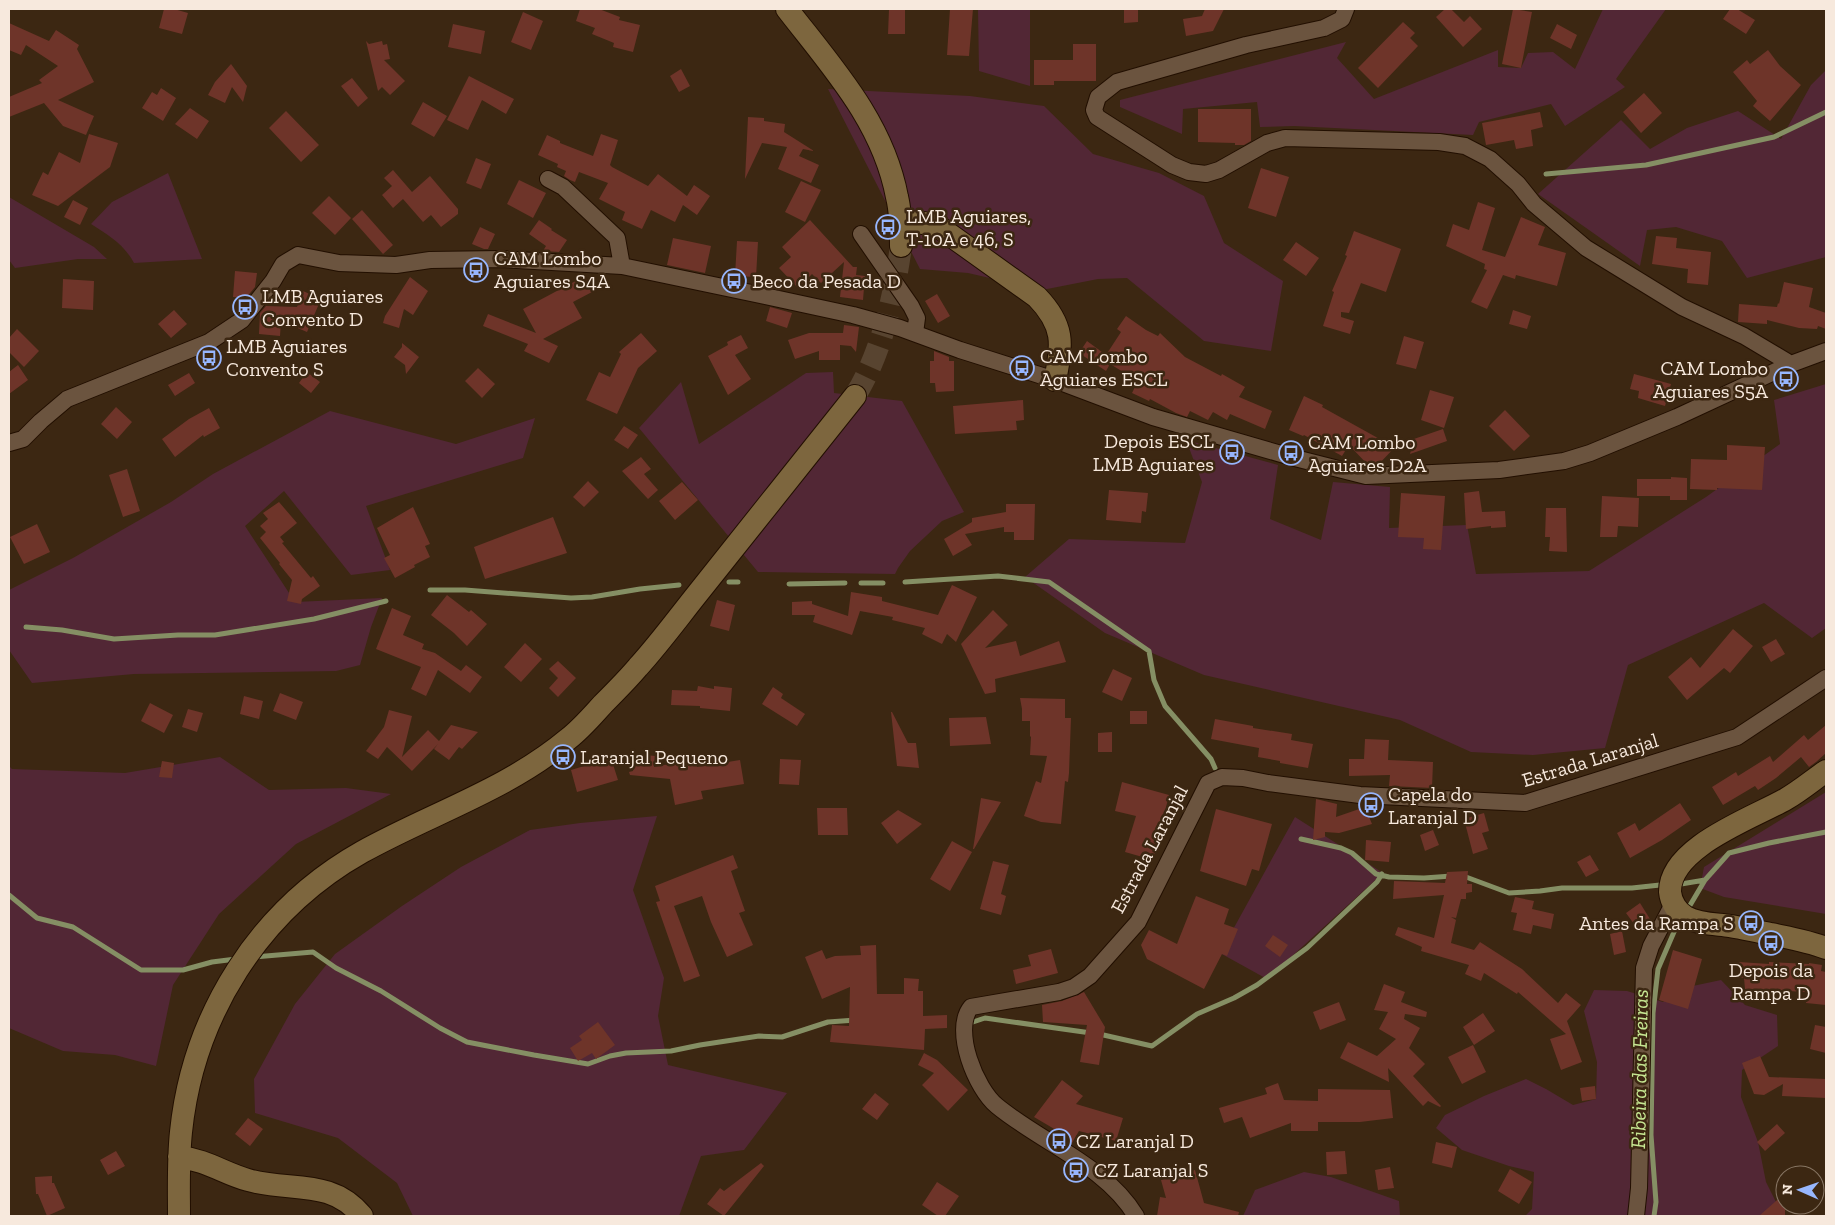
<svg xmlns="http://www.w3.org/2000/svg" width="1835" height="1225" font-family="'Zilla Slab',serif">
	<rect width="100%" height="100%" fill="#3c2712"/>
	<path fill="#522735" d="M978 9H1030V86L979 71Z
		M1603 9H1666L1616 79 1625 87 1565 126 1551 104 1479 122 1473 135 1294 126 1260 127 1257 102 1183 109 1182 134 1120 107V100L1346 42 1337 58 1374 99 1498 50V67L1521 68 1528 53 1553 52 1575 69Z
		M1826 70V257L1747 278 1722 241 1676 227 1647 230 1640 266 1538 194 1621 120 1650 149 1687 128 1738 111 1781 139 1811 85Z
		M828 89 970 96 1044 106 1093 154 1159 173 1204 196 1224 243 1283 281 1271 351 1204 341 1127 278 1098 279 1042 290 968 273 920 269Z
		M168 173 202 259 134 263C124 244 108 235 91 224L112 202Z
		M9 197 94 247 107 259H78L15 268 9 260Z
		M833 372 834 393 902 401 964 512 942 521 910 551 898 568 895 574 758 572 639 428 681 382 699 444 806 373Z
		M1826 384V628L1812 638 1764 603 1628 665 1605 748 1533 755 1471 752 1400 720 1204 675 1105 633 1025 577 1069 539 1185 543 1202 482 1186 440 1278 465 1270 519 1321 540 1333 482 1390 487 1389 528 1467 525 1476 574 1589 571 1706 497 1780 444 1774 400Z
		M330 411 456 444 535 418 523 458 366 506 390 570 351 575 284 491 245 526 295 602 382 598 371 627 360 665 336 671 134 674 32 683 9 650V590L73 558 171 502 213 474Z
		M220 757 269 790 346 788 391 794 296 844 219 914 173 985 156 1066 115 1055 63 1051 9 1028V766L12 769 125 773Z
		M1826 792V914L1724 897 1700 888 1704 867Z
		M657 816 633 890 664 978 658 1016 668 1065 787 1093 744 1150 701 1156 679 1216H413L397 1183 338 1138 255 1113 254 1079 295 1004 335 954 402 906 461 867 530 830 580 823Z
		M1295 817 1383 873 1267 979 1220 953Z
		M1721 980 1745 1005 1777 1015 1778 1046 1742 1070 1741 1097 1758 1142 1766 1182 1783 1216H1525L1532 1209 1534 1172 1509 1166 1462 1150 1436 1128 1445 1115 1484 1096 1526 1079 1546 1089 1573 1105 1596 1099 1597 1062 1584 1011 1594 990 1627 991 1663 1002 1688 987Z
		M1304 1172 1331 1177 1399 1201 1400 1216H1243L1255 1190Z"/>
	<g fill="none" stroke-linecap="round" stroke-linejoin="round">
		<path stroke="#858f64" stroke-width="5" d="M1546 174 1646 165 1774 137 1826 112
			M729 582H738
			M905 582 998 576 1049 582 1149 651 1154 680 1165 706 1211 759 1215 768
			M861 583H883
			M789 584 845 583
			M430 590H465L571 598 592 597 640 589 679 585
			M26 627 62 630 114 639 178 635H215L314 619 386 601
			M1301 839 1341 848 1352 853 1376 874 1389 877 1424 878 1452 876
			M1461 876 1466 877 1509 893 1540 891 1562 888H1632L1660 885
			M1681 884 1705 880 1729 853 1769 843 1826 832
			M9 895 37 918 73 927 141 970H183L212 962 236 959
			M1689 907 1705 880
			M254 957 313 952 336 968 381 991 440 1028 467 1042 534 1055 588 1064 610 1056 626 1053 671 1051 700 1045 759 1036 782 1037 828 1022 856 1020
			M973 1022 985 1018 1091 1033
			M1099 1034 1152 1046 1197 1014 1234 998 1257 985 1307 948 1377 882 1382 874
			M1654 1216 1656 1202 1651 1135 1653 1013 1658 969 1677 925"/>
	</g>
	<path fill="#6e3429" d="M164 9H174L188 13 182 34 159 28Z
		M580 9H599L620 17 619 20 640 25 633 52 613 47 614 43 592 34 595 28 576 21Z
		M889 9H905V34H888Z
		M950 9H973L969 56 947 55Z
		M1124 9H1138V22L1124 23Z
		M1205 9H1224L1213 31 1186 36 1183 19 1202 16Z
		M1445 9H1451L1464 22 1470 16 1482 29 1463 47 1436 17Z
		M1513 9 1532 12 1521 68 1502 64Z
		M1730 9H1737L1755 20 1746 34 1723 19Z
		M523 12 543 21 531 50 511 42Z
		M1403 22 1415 33 1410 38 1418 46 1378 88 1358 68Z
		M9 23 49 41 56 30 79 45 77 49 94 82 58 100 94 116 86 135 63 126 44 103 9 117V97L42 83 39 80 58 66 26 45 21 55 9 50Z
		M453 24 485 31 481 54 448 47Z
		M1557 24 1577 35 1571 49 1550 38Z
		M366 41 369 44 382 41 383 45 387 44 390 59 384 60 405 81 390 95 382 87 378 91Z
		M1073 44H1096V81H1054V85H1034V60H1073Z
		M1768 50 1780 66 1801 85 1770 121 1753 106 1757 101 1733 72 1747 60 1750 64Z
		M231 64 247 86 243 102 232 87 225 103 208 95 215 82Z
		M681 69 690 86 679 92 670 76Z
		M469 76 514 99 506 114 482 100 468 130 447 120Z
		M352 78 368 98 358 107 341 86Z
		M161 88 176 98 163 121 142 108 152 92 157 95Z
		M1644 93 1662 113 1641 133 1623 112Z
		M423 102 447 116 434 137 411 124Z
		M190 108 209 121 197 139 175 124Z
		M1198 109H1251V141L1244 145H1235V143L1198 142Z
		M286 111 319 145 301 162 269 128Z
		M1540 112 1543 127 1531 130 1533 146 1516 149 1514 140 1486 145 1482 123Z
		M748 117 764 118V121L785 124 784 132 814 151 803 149 799 156 819 165 811 183 778 169 787 147 762 143 745 179Z
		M89 134 118 143 110 167 58 206 32 195 43 172 48 175 59 152 80 163Z
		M601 134 618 140 610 165 612 167 648 186 658 174 687 196 694 185 710 196 697 215 683 205 675 222 651 210 642 229 622 220 625 212 599 199 608 183 579 172 575 182 570 180 564 176 566 171 557 167 558 164 538 155 547 135 560 141V143L593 156Z
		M476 158 491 164 481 189 466 183Z
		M1261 168 1289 177 1276 217 1248 208Z
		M393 170 412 192 430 176 458 209V214L441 227 431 215 423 222 403 199 393 208 382 195 392 186 384 178Z
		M519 180 546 193 533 218 507 204Z
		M801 181 821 190 805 222 785 212Z
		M329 196 351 218 335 235 312 213Z
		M73 200 88 208 80 225 64 217Z
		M1478 202 1495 208 1482 250 1505 257 1521 217 1545 227 1538 245 1566 253 1557 286 1516 275 1515 279 1503 275 1487 309 1471 302 1487 270 1484 269 1485 264 1446 246 1453 224 1469 230Z
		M362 210 393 245 383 254 352 219Z
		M539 220 552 229 551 230 567 240 559 252 543 251 546 246 529 234Z
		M810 220 853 267H857L856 275 865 276 863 300 840 297 844 262 821 283 812 274 798 288 779 268 791 257 782 247Z
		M480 227 495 234 488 249H484L472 244Z
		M1354 231 1401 249 1386 292 1361 283 1349 313 1341 312V317L1354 321 1350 334 1323 326 1334 292 1332 291 1347 256 1345 255Z
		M1656 236 1677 238 1676 248 1711 252 1708 285 1687 283 1688 269 1652 264Z
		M673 238 711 246 705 273 667 265Z
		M737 241 758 242 756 277 735 276Z
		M1296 242 1319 258 1306 276 1283 260Z
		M235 271 257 273 255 287 246 298 233 297Z
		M585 276 592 292 573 302 582 318 543 339 558 346 549 363 524 351 528 344 483 326 488 314 536 333 523 309Z
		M410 277 428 291 413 315 404 309 399 328 383 323 385 316Z
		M63 279 94 281 93 310 62 308Z
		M1784 282 1813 288 1809 307 1826 313V329L1818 326 1817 329 1799 328 1767 320V324L1738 322 1739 304 1777 307 1778 303 1779 304Z
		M303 291 321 299 307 332 281 321 280 336 259 334 260 313 266 306 297 307Z
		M937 294 950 316 938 323 925 301Z
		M770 307 792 313 787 328 766 321Z
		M174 310 187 324 171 338 158 324Z
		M1513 310 1531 316 1527 329 1509 324Z
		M1126 316 1146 330 1158 336 1160 333 1185 357 1221 376 1222 374 1245 387 1239 397 1272 411 1265 429 1230 414 1227 420 1213 412 1208 420 1190 411 1187 417 1176 413 1150 399 1149 401 1132 393 1138 381 1110 364 1106 371 1079 353 1087 341 1106 355 1121 332 1117 329Z
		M844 325 859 327 856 352 851 346 840 345V360H819V351L795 359 788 340 809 333H843Z
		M17 329 39 351 24 367 9 352V338Z
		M641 333 657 351 638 368 617 414 586 400 599 372 610 377 621 354 619 352Z
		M741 335 748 348 735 355 751 379 728 395 708 356 728 345 727 342Z
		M1404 336 1424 342 1416 369 1396 364Z
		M402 343 419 357 406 374 405 365 394 357 402 347Z
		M934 351 949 357V361H954V391L936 392 935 383H930V361H934Z
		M18 365 28 380 9 394V372Z
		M478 368 495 384 482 398 465 381Z
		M307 372 320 382 311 393 299 383Z
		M189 373 195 383 175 396 168 385Z
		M1634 374 1671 384 1665 406 1638 398 1639 391 1630 389Z
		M1430 390 1454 397 1444 428 1421 420Z
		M1304 396 1323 405 1322 407 1385 442 1380 451 1397 445 1377 466H1369L1349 445 1342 456 1304 435 1303 436 1289 430Z
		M1023 400 1024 420 1016 421 1017 430 955 434 953 406Z
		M116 407 132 422 117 439 101 424Z
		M209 408 220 428 204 437 203 435 175 457 162 439 189 419Z
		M1505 410 1530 436 1514 451 1489 426Z
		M624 426 638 435 628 449 614 440Z
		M1443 429 1447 441 1410 454 1411 450 1408 441Z
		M1727 445 1765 447 1762 490 1717 488V490L1690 489 1691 459 1727 460Z
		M641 457 651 469 644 474 658 490 648 499 622 471Z
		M127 469 140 511 123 517 109 475Z
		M1671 477 1687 478V500H1670V496H1637V479H1671Z
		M588 481 599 492 584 507 573 497Z
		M682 482 698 500 675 520 659 501Z
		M1109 490 1148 493 1146 512 1142 511 1141 523 1106 520Z
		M1479 491 1482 512 1505 511 1506 527 1491 528V526L1466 529 1464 493Z
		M1401 493 1445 496 1441 550 1423 549 1424 538 1398 537Z
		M1602 496 1639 498 1638 527 1618 526 1617 537H1600Z
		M279 502 297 523 280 537 284 542 282 543 311 578 313 576 320 586 302 599 301 604 287 601 292 580 279 564 280 563 260 538 266 532 260 526 268 519 263 513Z
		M1006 504H1035L1034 540H1014V532H1004V527L965 534 972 545 953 556 944 539 972 522V518L1006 512Z
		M413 507 430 544 425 546 430 557 414 565 415 567 395 578 384 558 390 555 377 528Z
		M1546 508H1566L1567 552 1549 551 1550 537H1545Z
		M553 517 567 553 485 579 474 547Z
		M37 524 50 552 24 564 10 537Z
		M952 585 977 597 956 642 947 634 942 644 922 634 925 628 892 620 893 617 860 611 852 635 813 622 815 615H792V602L812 601V604L848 616 851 592 882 597V601L938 615Z
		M447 595 469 612 471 610 487 624 467 646 454 633 431 615Z
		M717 600 735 605 729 631 710 626Z
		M392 608 411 616 403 635 424 644 422 649 435 653 461 671 466 665 482 677 470 693 438 670 426 696 411 689 421 667 376 649Z
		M993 610 1008 625 985 648 1016 641 1020 656 1059 641 1066 662 995 679 996 692 985 694 961 644Z
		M1733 629 1753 646 1730 673 1724 668 1687 700 1668 677 1691 657 1700 668Z
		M1776 639 1785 654 1771 662 1762 647Z
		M525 643 542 659 521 682 504 667Z
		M558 661 576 678 558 697 549 688 558 678 549 669Z
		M1113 669 1132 678 1122 701 1102 692Z
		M698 686 714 689V686L732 688 730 711 700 708V706L671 705 672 690 697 691Z
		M773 687 783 694 781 698 805 714 797 726 762 704Z
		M280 693 303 702 296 720 273 711Z
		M244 696 263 701 259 719 240 714Z
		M1020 698 1065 699V718H1071L1069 773 1068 782 1065 781 1061 824 1041 822 1024 816 1036 781 1041 783 1047 756 1030 755 1031 737 1030 736V721H1022V709Z
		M150 703 173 715 164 733 141 721Z
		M188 709 203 713 197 732 182 727Z
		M389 710 412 716 402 757 428 730 439 741 451 725 478 732 462 749 459 747 449 760 434 749 438 744 412 771 387 747 378 759 366 751 384 727Z
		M1130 711H1147V724H1130Z
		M891 712H892L908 743H916L919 768 897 766Z
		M986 717 991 744 950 746 949 718Z
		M1215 719 1253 726V728L1292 734 1291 740 1313 744 1308 768 1280 763V761L1258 757 1259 748 1211 739Z
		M1826 725V753L1816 762 1809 767 1801 757 1776 778 1758 790 1755 786 1723 805 1712 787 1736 772 1738 776 1770 756 1773 762 1804 735 1808 740Z
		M1112 732V752H1098V733Z
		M1365 739 1389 740 1388 760 1433 762 1432 788 1389 786 1390 775 1349 776V759H1364Z
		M635 754 655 756 654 767 695 759 697 767 740 760 744 784 701 791 703 799 675 805 670 779 630 775 629 772 633 771Z
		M611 758 618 780 577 792 571 770Z
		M780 759 801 760 799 785 779 784Z
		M162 761 174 763 172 778 159 777Z
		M1122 782 1169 795 1153 860 1125 852 1136 816 1115 811Z
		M981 798 1001 802 974 849H973Z
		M1316 799 1337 804 1336 817 1365 807 1372 824 1339 833 1325 832V837L1313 840Z
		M1680 803 1691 820 1662 840 1630 858 1617 833 1635 823 1639 831Z
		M817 808H847L848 835H818Z
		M1216 809 1272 824 1259 871 1252 869 1246 886 1200 871Z
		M898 810 922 824 897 844 881 823Z
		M1484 813 1489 831 1482 833 1488 849 1473 854 1464 819Z
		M1433 830 1439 845 1425 851 1420 835Z
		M1366 840 1391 842 1389 862 1365 860Z
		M952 841 972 852 950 891 930 879Z
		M733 855 738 868 731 871 745 911 739 913 753 945 727 957 711 922 702 896 674 906 700 976 684 982 656 902 660 901 655 886Z
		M1590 855 1599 870 1586 877 1577 862Z
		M993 861 1009 865 1001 894 1006 896 1001 915 980 909Z
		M1468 871 1467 884H1472V892L1466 893V899H1461L1456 918 1451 917 1456 920 1451 943 1474 950 1480 942 1522 969 1558 1003 1566 993 1581 1005 1567 1021 1582 1062 1561 1070 1550 1039 1566 1034 1518 992 1517 994 1484 973 1481 981 1465 974 1469 965 1421 951 1422 947 1395 935 1398 927 1434 938 1444 895 1393 899 1394 881 1445 883 1447 872Z
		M1196 896 1229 909 1224 924 1238 929 1227 956 1222 954 1204 989 1147 959 1141 945 1149 930 1177 944Z
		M1515 897 1534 901 1532 909 1554 914 1551 929 1533 925 1531 934 1513 930 1517 913 1511 912Z
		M1640 903 1650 919 1637 928 1626 913Z
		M1622 931 1626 952 1614 955 1610 934Z
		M1273 935 1288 945 1280 957 1265 946Z
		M876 945 877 994H904V978L919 979 918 991H923V1016L947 1015V1028L925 1029 924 1050 830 1042 832 1025 849 1026 850 987 822 999 805 957 822 950 826 959 835 956 861 955 860 946Z
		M1051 949 1058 973 1016 984 1013 970 1031 966 1028 955Z
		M1673 950 1702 959 1688 1009 1659 1000Z
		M1739 962 1769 964V962L1809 964V963L1822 965 1821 971 1826 972V1005L1806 1003V992L1745 989 1744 978 1738 977Z
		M1384 984 1405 992 1401 1002 1427 1012 1426 1017 1405 1014 1404 1019 1420 1028 1409 1048 1425 1064 1413 1076 1441 1106 1440 1107 1428 1101 1423 1106 1388 1068 1389 1082 1340 1058 1348 1042 1377 1056 1396 1039 1379 1029 1388 1012 1374 1010Z
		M1084 992 1105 1027 1099 1065 1080 1062 1087 1025 1043 1022 1042 1005 1062 1001Z
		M1339 1002 1346 1020 1320 1030 1313 1012Z
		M1483 1013 1495 1031 1474 1045 1463 1027Z
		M598 1022 615 1045 596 1059 592 1053 578 1061 570 1048 582 1040 579 1036Z
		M1815 1025 1826 1027V1053L1810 1049Z
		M1473 1045 1486 1072 1462 1084 1448 1057Z
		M924 1053 937 1060 968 1090 948 1111 922 1085 934 1073 918 1065Z
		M1760 1056 1769 1077 1826 1079V1098L1782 1096 1783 1084 1764 1095 1754 1094 1742 1063Z
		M1062 1080 1083 1096 1076 1104 1123 1118 1116 1141 1079 1131 1072 1143 1055 1131 1056 1130 1034 1117Z
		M1278 1083 1284 1100 1318 1101V1089L1390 1090 1393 1118 1360 1122H1318V1131H1291V1123L1250 1138 1242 1117 1224 1123 1219 1108 1267 1094 1265 1088Z
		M1595 1086 1596 1099 1582 1101 1580 1088Z
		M875 1093 889 1104 877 1120 862 1109Z
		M248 1118 263 1129 250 1146 235 1134Z
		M1777 1124 1785 1133 1765 1151 1757 1142Z
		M1436 1142 1457 1147 1452 1168 1432 1163Z
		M116 1151 125 1166 108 1175 100 1160Z
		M1345 1151 1347 1174 1327 1175 1326 1152Z
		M761 1163 764 1166 724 1216 707 1204 720 1188 724 1191Z
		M1390 1167 1394 1188 1378 1190 1375 1170Z
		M1510 1169 1532 1182 1519 1204 1498 1191Z
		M1195 1170 1204 1203 1239 1212 1238 1216H1157L1160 1197 1166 1198 1161 1180Z
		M52 1176V1183H54L65 1208 47 1216 38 1194H36L35 1177Z
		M937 1182 959 1196 945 1216H938L922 1205Z
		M1785 1193V1216H1759Z"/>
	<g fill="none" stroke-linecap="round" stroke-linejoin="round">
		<path stroke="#584430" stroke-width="22" stroke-dasharray="22 11" stroke-linecap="butt" d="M855 396C882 352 894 297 901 246"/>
		<g stroke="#220f00" stroke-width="18">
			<path id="minor" d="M1346 9 1342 19 1324 28 1246 45 1117 82 1098 97 1094 110 1097 117 1172 165 1189 172 1206 174 1219 170 1267 143 1285 138 1439 142 1465 146 1490 159 1518 184 1534 204 1586 248 1682 307 1744 336 1791 364
				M548 179 563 187 617 238 622 266
				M861 234 911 306 917 318 915 333
				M9 443 23 439 41 421 67 399 209 342 242 320 273 281 283 264 298 255 339 263 396 265 430 260 501 259 622 266 765 296 853 315 900 328 960 350 1055 380 1153 417 1295 458 1366 476 1499 470 1564 461 1590 453 1677 417 1791 364 1826 351
				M1136 1216C1105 1165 1042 1143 997 1106 976 1089 952 1030 971 1007L1059 992 1074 987 1090 976 1138 922 1208 783 1222 777 1243 778 1268 783 1360 795 1525 803 1737 737 1826 678
				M1636 1216 1639 1188 1644 968 1651 946 1673 904"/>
		</g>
		<g stroke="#220f00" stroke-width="24">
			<path id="secondary" d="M787 9C832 67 883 122 897 197 901 213 901 230 901 246
				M901 222 924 223 939 227 1037 297C1064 325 1063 344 1055 380
				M1826 771C1813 780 1800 791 1786 799 1753 818 1669 847 1670 892 1671 902 1677 912 1686 917 1698 924 1716 924 1730 926 1744 928 1758 932 1771 934 1790 938 1808 941 1826 948
				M179 1157C207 1160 223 1173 248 1180 290 1192 331 1178 362 1216
				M179 1216C179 1188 178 1160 181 1132 193 1015 259 910 362 852 430 814 507 790 568 739 581 729 592 716 603 704 615 692 627 680 638 667 659 644 678 618 698 593 750 527 803 462 855 396"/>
		</g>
		<use href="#minor" stroke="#6b543f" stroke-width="16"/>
		<use href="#secondary" stroke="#7d663e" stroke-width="22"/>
	</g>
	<defs>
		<g id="bus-ring" transform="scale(1.25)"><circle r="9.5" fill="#3c2712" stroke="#97b6fd" stroke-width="1.5"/><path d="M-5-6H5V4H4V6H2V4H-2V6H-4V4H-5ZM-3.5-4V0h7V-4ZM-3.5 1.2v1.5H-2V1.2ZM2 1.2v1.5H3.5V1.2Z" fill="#97b6fd"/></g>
	</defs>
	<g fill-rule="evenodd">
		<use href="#bus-ring" x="888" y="227"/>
		<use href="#bus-ring" x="476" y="270"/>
		<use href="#bus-ring" x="734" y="281"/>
		<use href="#bus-ring" x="245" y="307"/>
		<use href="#bus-ring" x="209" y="358"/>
		<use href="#bus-ring" x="1022" y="368"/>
		<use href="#bus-ring" x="1786" y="379"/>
		<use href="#bus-ring" x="1232" y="452"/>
		<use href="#bus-ring" x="1291" y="453"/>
		<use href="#bus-ring" x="563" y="757"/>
		<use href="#bus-ring" x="1371" y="805"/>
		<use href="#bus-ring" x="1751" y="923"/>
		<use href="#bus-ring" x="1771" y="943"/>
		<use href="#bus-ring" x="1059" y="1141"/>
		<use href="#bus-ring" x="1076" y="1170"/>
	</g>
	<g text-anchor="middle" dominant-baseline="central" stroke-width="5" stroke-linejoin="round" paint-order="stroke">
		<g font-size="20" fill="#f7e9dd" stroke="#3c2712" text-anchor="start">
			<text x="906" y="216">LMB Aguiares,<tspan x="906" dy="23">T-10A e 46, S</tspan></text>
			<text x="494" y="258">CAM Lombo<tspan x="494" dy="23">Aguiares S4A</tspan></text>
			<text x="752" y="281">Beco da Pesada D</text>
			<text x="262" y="296">LMB Aguiares<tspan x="262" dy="23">Convento D</tspan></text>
			<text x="226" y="346">LMB Aguiares<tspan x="226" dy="23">Convento S</tspan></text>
			<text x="1040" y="356">CAM Lombo<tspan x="1040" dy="23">Aguiares ESCL</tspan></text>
			<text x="1768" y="368" text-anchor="end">CAM Lombo<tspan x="1768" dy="23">Aguiares S5A</tspan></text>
			<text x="1214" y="441" text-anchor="end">Depois ESCL<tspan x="1214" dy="23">LMB Aguiares</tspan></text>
			<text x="1308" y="442">CAM Lombo<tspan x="1308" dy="23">Aguiares D2A</tspan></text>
			<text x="580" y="757">Laranjal Pequeno</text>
			<text x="1388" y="794">Capela do<tspan x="1388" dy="23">Laranjal D</tspan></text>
			<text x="1734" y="923" text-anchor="end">Antes da Rampa S</text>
			<text x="1771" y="970" text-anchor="middle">Depois da<tspan x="1771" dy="23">Rampa D</tspan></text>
			<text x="1076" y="1141">CZ Laranjal D</text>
			<text x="1094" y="1170">CZ Laranjal S</text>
		</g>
		<g font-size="20" fill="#f7e9dd" stroke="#3c2712">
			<text transform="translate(1590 760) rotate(-17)">Estrada Laranjal</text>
			<text transform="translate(1149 849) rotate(-62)">Estrada Laranjal</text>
		</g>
		<g font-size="21" font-style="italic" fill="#c7e893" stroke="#3c2712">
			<text transform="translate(1639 1069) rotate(-89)">Ribeira das Freiras</text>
		</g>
	</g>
	<rect width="1835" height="1225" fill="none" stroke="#f7e9dd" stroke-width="20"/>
	<g transform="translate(1800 1190) rotate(272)"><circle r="24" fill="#3c2712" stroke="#877563"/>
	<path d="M0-4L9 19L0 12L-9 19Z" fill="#97b6fd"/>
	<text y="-8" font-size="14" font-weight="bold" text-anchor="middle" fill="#f7e9dd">N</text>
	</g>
</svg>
